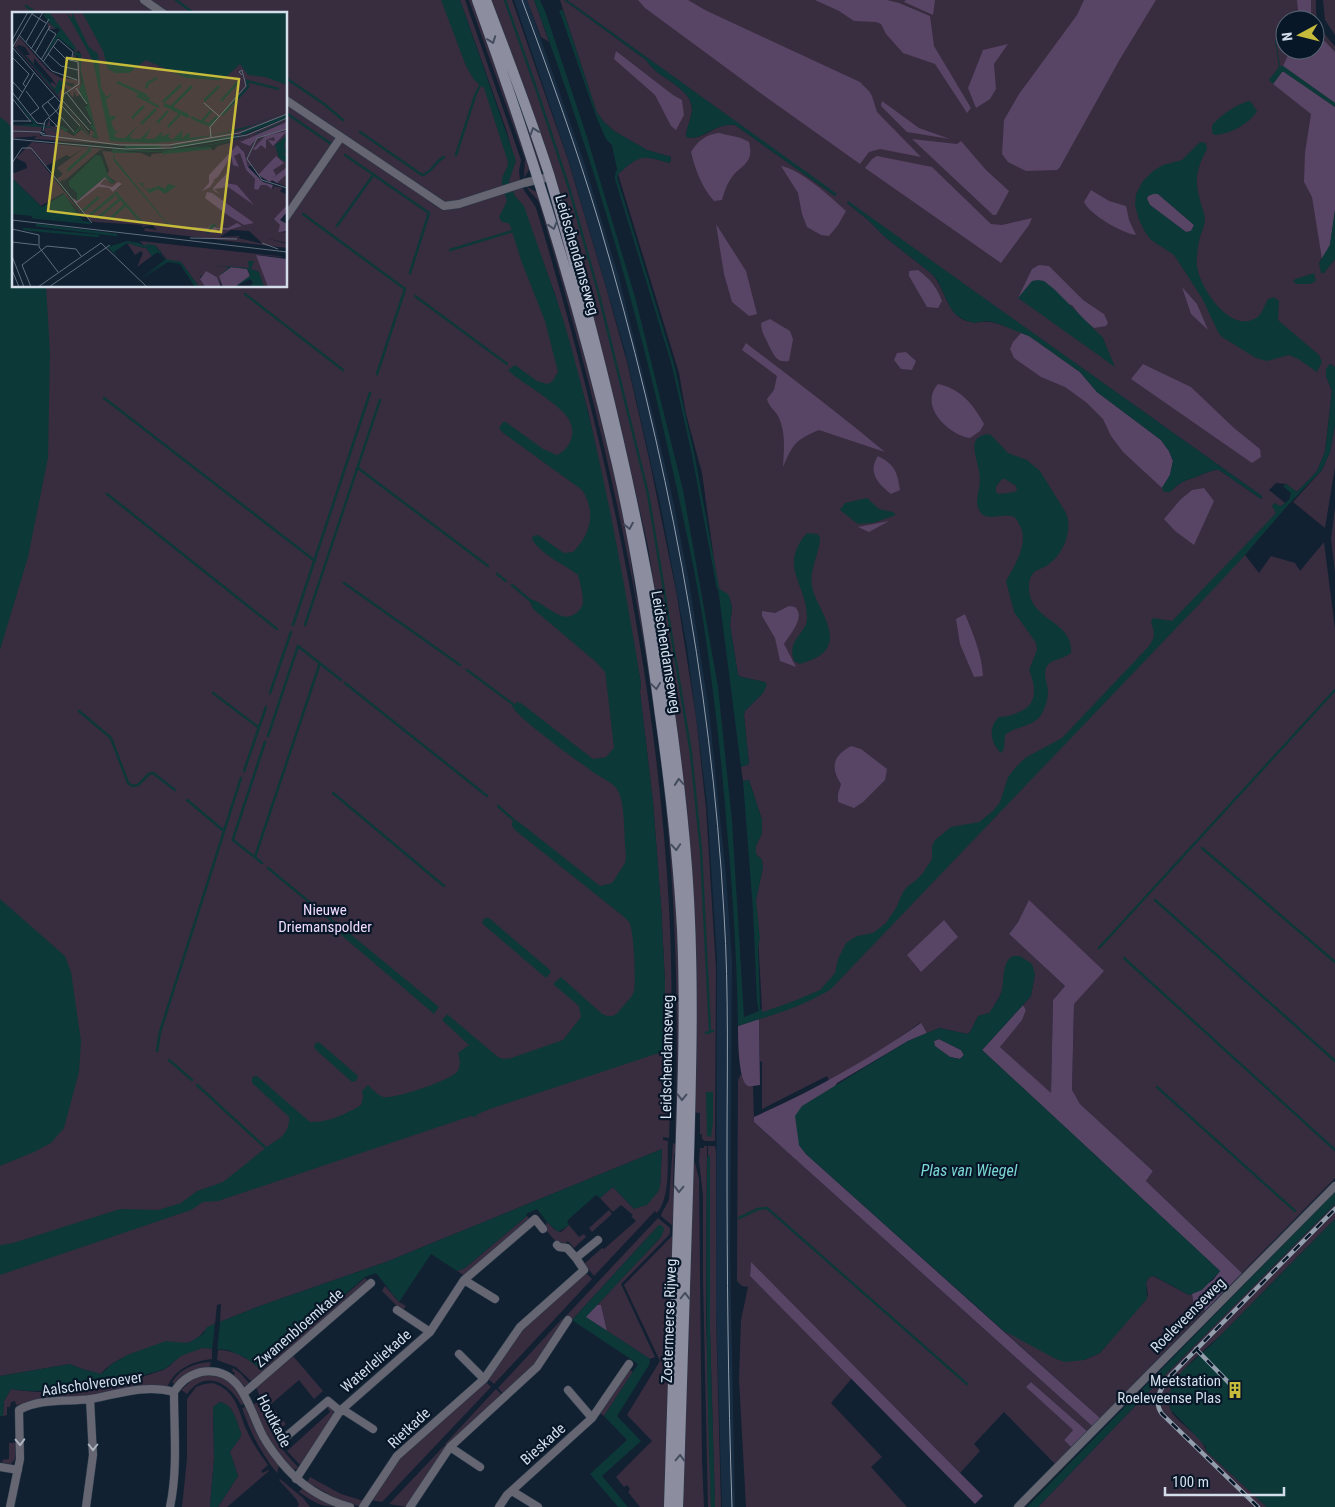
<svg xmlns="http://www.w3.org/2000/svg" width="1335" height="1507" font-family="'Roboto Condensed',sans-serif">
	<rect width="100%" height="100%" fill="#112132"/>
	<path fill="#182d42" d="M514 0H527L583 159 619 278 655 423 673 500 689 582 709 710 726 876 732 961 730 1251 735 1507H722L716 1311 717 959 707 803 687 647 660 503 625 351 569 162Z"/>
	<path fill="#382c3f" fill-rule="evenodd" d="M0 0H452L516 165 507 132 460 0H465L521 160 519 171 520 180 516 182 518 188H523C527 197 534 201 537 211 605 437 656 670 669 906 673 983 672 1060 669 1138L663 1137V1140L668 1141C667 1163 671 1196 657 1213L655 1211 594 1276 584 1264 602 1248 604 1249 636 1221 631 1216 633 1215 621 1205 613 1212 600 1198 613 1187 634 1209 660 1187 662 1149 386 1262 257 1307 220 1322 221 1304 217 1305 215 1324C199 1330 200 1345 178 1343 153 1349 117 1353 101 1374L82 1369 70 1364 0 1376ZM14 14H286V286H14ZM540 254 555 294 588 411 612 523 641 684 640 692 653 802 661 906 665 982V1050L585 436Z
		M469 0H474L530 168 524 178 525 159Z
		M484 0 542 169 541 172H540Z
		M489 0H512L568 160 607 291 627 362 650 463 677 596 696 717 706 808 716 969 715 1141H705L702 1139V1134H700V1113L693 1112 668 670 648 547 621 427 601 354Z
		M527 0H534L549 42 541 37Z
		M560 0H564L646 60C656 78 692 87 692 109 692 119 686 127 686 137 706 141 714 122 735 125L835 196 836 194 567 0H1316C1315 23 1320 30 1335 46V210L1330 245 1319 263 1324 273 1335 259V367L1330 364 1326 376 1332 391 1325 452 1317 471 1297 492 1286 484 1276 483 1269 490 1285 503 1280 507 1275 503 1276 513 1240 559 1245 555 1259 573 1271 556 1295 563 1300 571 1324 542 1335 629V1178L1242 1273 1146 1181 1153 1171 1080 1104 1072 1091 1074 1004 1029 901 1018 922 1009 934 1065 986 1053 1000 1051 1094 1000 1047 1026 1010 1023 1005 1031 996 1035 974 1002 992 990 1013 978 1016 970 1032 967 1034 940 1028 927 1033 920 1023 889 1045 833 1079 829 1081 827 1076 762 1109V1062L760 1061 759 1019 762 1018V1009L756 900 763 867 762 860 756 854V846L762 833V820L749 780 743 781 741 767 749 764 744 715 745 711 763 693 765 682 741 677 738 675 730 625 732 608 730 599 718 588 702 473 686 414 679 373 618 174C642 153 639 155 670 163L671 157 647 150 614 131 604 122 597 113ZM1285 20H1315V50H1285ZM848 202 1262 496V498L1261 499 1219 470C1212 470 1209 472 1203 474 1187 481 1183 479 1170 492L1162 488C1137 457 1113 426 1088 395 1078 382 1068 365 1055 353 1039 339 1011 326 990 322 981 321 973 324 964 320 946 311 945 288 932 274L885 237 867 219 847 203ZM1082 318 1103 338 1113 365Z
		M1323 0H1335V35L1325 20Z
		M527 187 540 194 600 404 628 533 631 563 636 595 645 620 666 768 680 970 678 1138 675 1137C680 999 675 860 656 723 631 546 590 374 539 203 536 196 530 194 527 187Z
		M1335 424V467L1325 528 1293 502 1322 470 1330 452Z
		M1335 507V573L1331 539Z
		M741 1074 746 1085 753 1086 754 1122 1092 1426 1087 1431 1031 1382 1027 1387 1073 1430 1064 1440 1071 1447 1055 1464 1004 1412 974 1444 980 1451 960 1473 751 1263 750 1276 852 1378 831 1403 882 1457 871 1467 907 1507H746L739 1379 741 1320 748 1287 742 1286 737 1281 738 1080Z
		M673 1143 677 1145 678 1151 674 1154 673 1186 676 1189 666 1507H640L628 1492 630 1489 627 1485 624 1487 616 1477 652 1441 627 1415 660 1361 624 1285 673 1235V1226L661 1216C662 1211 667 1205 669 1199Z
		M704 1146H707L706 1314 711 1507H708L703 1279V1195L699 1161 700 1148H704Z
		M708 1146H715L716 1151V1316L721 1507H715L710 1330V1157L708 1156Z
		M692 1162 695 1163 699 1179 702 1461 704 1507H681Z
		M1335 1204V1219L1333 1221C1296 1258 1259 1296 1223 1333 1207 1348 1189 1361 1177 1379 1172 1386 1167 1399 1170 1408 1174 1422 1202 1434 1206 1451L1267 1507H1038L1161 1379Z
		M609 1210 612 1214 592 1232 589 1228Z
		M527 1216 530 1219 465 1276 457 1271 465 1268Z
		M658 1218 670 1228V1234L621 1284 655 1357 650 1359 607 1331 601 1305H597L661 1237 659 1225 572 1320 566 1316Z
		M547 1222 555 1230 561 1232 569 1225 579 1237 584 1234 586 1237 574 1248 568 1241 563 1245H559L544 1228Z
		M586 1273 592 1279 494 1384 488 1379 522 1329Z
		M1153 1276 1189 1295 1192 1294 1194 1307 1199 1306 1205 1311 1100 1418 1004 1331 1084 1360 1100 1353 1148 1295 1146 1283 1149 1277Z
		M365 1278 369 1282 253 1383 236 1367 217 1360 218 1350C235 1350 247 1358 260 1369Z
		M385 1286 399 1302 406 1306 402 1311 382 1291Z
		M562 1319 565 1320 536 1365 503 1394 498 1388Z
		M206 1347 212 1349V1359C193 1361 174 1369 167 1388L16 1405 15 1401 11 1402 10 1407H7V1415L3 1416 4 1401 11 1389C60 1398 117 1386 163 1370 169 1368 173 1362 178 1358 185 1351 197 1348 206 1347Z
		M293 1356 323 1391 314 1399 299 1380 270 1405 286 1424 275 1433 256 1387Z
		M211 1362 209 1368 177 1386 172 1382C181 1368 195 1363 211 1362Z
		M233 1368 240 1373 251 1385 244 1386 233 1376 235 1373 232 1371Z
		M628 1369 633 1372 604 1416 600 1413Z
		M210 1374C231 1377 235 1387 247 1403L241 1405C229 1382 205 1369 187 1394L181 1390 194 1378Z
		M485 1381 491 1387 382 1502 371 1500 399 1458Z
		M213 1383C237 1391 238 1411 247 1431 253 1444 260 1454 268 1465L261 1471 263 1473 268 1470 269 1471 227 1507H218L238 1476 230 1452 241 1436V1433C236 1421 234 1405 220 1402L213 1407 214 1459 210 1507H182L187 1459V1399L196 1387 204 1384Z
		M496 1389 502 1395 447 1446 445 1444Z
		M260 1402C266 1428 280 1449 299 1468L292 1470C273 1446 264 1433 253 1404Z
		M248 1406 279 1465 277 1473C261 1453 250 1432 242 1408Z
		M327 1407H331L335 1416 301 1466 287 1451 330 1412Z
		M9 1443H16L15 1459 11 1464 3 1463 2 1460 9 1459Z
		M444 1446 446 1447 407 1507 389 1504Z
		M310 1477 341 1494 364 1501 358 1506 337 1499 307 1482Z
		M280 1479 303 1498 310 1507H297L299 1505 297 1500 279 1480Z
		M303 1487 341 1507C321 1507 315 1503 299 1492Z"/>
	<path fill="#584464" d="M638 0H688L705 10 860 82 869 91 872 96 877 112 921 157 880 149 869 152 860 164 759 92 645 8Z
		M815 0H887L899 3 930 16 934 46 971 108 967 113 935 64 903 53 886 34 881 24 876 22 854 21 839 11Z
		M906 0H935L933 15 904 2Z
		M1084 0H1156L1120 59 1060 167 1057 170 1026 171 1008 162 1002 154 1004 120 1019 94 1077 15Z
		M1297 0H1311V20H1299Z
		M1315 31 1335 52V103L1283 66 1289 53 1299 54 1303 50H1315Z
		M1008 44 994 64 996 89 990 99 976 108 968 88 983 50Z
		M616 51 673 95 682 100 684 115 676 130 671 126 655 95 614 59Z
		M1282 72H1284L1335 107V210L1330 245 1322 259 1312 197 1304 182 1305 153 1311 114 1273 84Z
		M882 101 919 128 950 139 907 132 881 106Z
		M719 133 741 138 749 142C755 165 739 165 730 180 726 186 724 193 722 200L714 201C702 188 695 169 691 152 697 142 706 134 719 133Z
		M912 139 957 144 961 141 986 170 1009 191 996 215H993Z
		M877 156 932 167 991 224 1002 225 1032 218 1029 225 1001 263 865 168 872 159Z
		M781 166C800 169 831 197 846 211L838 225 829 236 821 235 807 227 802 214 798 193Z
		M1091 190 1109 201 1126 206 1129 220 1136 235C1123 234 1089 214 1084 202Z
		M1153 194H1158L1194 225 1191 231 1186 232 1150 205 1147 199 1148 196Z
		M716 224 746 271 757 314 749 316 732 302 724 274Z
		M1039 265 1049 266 1083 300 1104 314 1108 323 1106 326 1094 328 1082 318 1072 305 1018 298 1032 269Z
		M918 270C930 279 937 287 942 301L938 308 927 307 909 276V271Z
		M1182 287 1197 304 1208 330 1191 314Z
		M770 319 790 331 793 339 789 361C776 363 775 356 769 346 765 336 762 335 761 323Z
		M1021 333 1029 336 1080 372 1097 392 1161 440 1169 451 1173 461 1170 475 1162 488 1123 452 1111 436 1103 419 1087 403 1065 387 1041 377 1014 358 1010 349 1013 342Z
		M746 343C793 379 840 414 885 452L819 430C795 440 793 444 783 467 784 449 786 432 778 416 774 409 769 407 767 399L774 390 777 376 742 350Z
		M906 352 916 361 912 370 901 369 894 360 897 353Z
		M1143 364 1191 387 1234 428 1260 449 1261 457 1252 463 1131 379Z
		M938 384C961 389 973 404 984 424L980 431 970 438C949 435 918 406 938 384Z
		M878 456C895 465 897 471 900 490L891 494C878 484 867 472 878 456Z
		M1204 488 1214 501 1194 545 1175 531 1164 519 1180 500 1192 490Z
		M889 521 869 532 858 527Z
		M789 606 795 607C806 617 790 634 784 644L796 667 780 661 775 638 762 616V611L775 613Z
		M965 614C973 634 982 654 983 676L974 677 960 644 956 619Z
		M851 746 861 749 887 769 885 780 863 802 854 808 838 802V794L841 784C830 767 833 756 851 746Z
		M1029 900 1104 971 1074 1004 1072 1090 1080 1104 1153 1171 1146 1181 1242 1273 1205 1311 1199 1306 1194 1307 1192 1294 1213 1280 1220 1271 982 1050 1023 1005 1026 1010 1022 1020 1000 1047 1051 1093 1053 1000 1065 986 1009 934 1018 922Z
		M944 920 958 937 921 972 907 955Z
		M759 1019 760 1085C757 1085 751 1087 748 1086 738 1083 738 1035 738 1026Z
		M921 1023 927 1033 908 1041 837 1083 799 1145 806 1154 1100 1418 1092 1426 754 1122V1117C814 1090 866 1061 921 1023Z
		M939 1039 961 1050 964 1055 960 1059 950 1057 934 1046V1041Z
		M751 1262 960 1473 983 1496 975 1504 750 1276Z
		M597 1305H601L607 1331 585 1317Z
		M1031 1382 1087 1431 1071 1447 1064 1440 1073 1430 1026 1387Z"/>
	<path fill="#0d3838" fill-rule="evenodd" d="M441 0H460L516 161 509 181 515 196 524 206C540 254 559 301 572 350 602 460 623 572 641 684L640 692 653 802 661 906 665 982V1051L490 1109 478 1114 475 1117 471 1116 465 1118 218 1201 203 1202 191 1210 0 1275V1245L13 1243 120 1209 158 1210 181 1203 197 1191 223 1182 272 1143C283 1138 290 1129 289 1117L252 1083V1078L255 1076H257L310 1122C327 1123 346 1114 361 1105L363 1097 362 1091 368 1085C372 1089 378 1095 383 1097 392 1100 451 1080 457 1072 461 1066 460 1059 458 1053L469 1045 442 1020 447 1014 498 1057 503 1059 511 1058 563 1040 581 1017 579 1006 553 984 561 977 601 1013C614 1021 617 1013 625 1004 628 1000 633 996 634 991 636 981 634 930 629 922 625 917 619 913 614 909L515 830 512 826V822L517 821 520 823 600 886 612 883 625 863 626 855C624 839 625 805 619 793 615 783 601 778 593 772 579 762 517 718 512 706L517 702 521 703 593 759 606 757 614 748 606 679 605 672 596 662 533 609 529 600 530 599C542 602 550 612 562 616 570 619 582 612 583 602 583 595 580 582 578 575 564 564 541 555 532 539L533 536 538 535 564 553 573 552C590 535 597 512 582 490L503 433 499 428 503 422H506L543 449 557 455C571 448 577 432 568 418 560 405 526 385 512 374L508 370 515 365 537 381 547 384 552 382 558 372 545 321 522 263 510 225 508 223 502 222 499 217 507 201C506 195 501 188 502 181 502 174 508 169 508 162L484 88 474 80 466 66Z
		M534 0H540L545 11 586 134 635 297 683 490 718 687 732 821 744 1017 759 1011 757 1001 753 910 743 781 749 780 762 820V833L756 846V854L762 860 763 867 756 900 760 938 758 949 760 1008 763 1012 794 1001 820 990 835 973 838 959 846 943 857 936 873 933 886 923 896 908 903 892 908 886 915 881 923 873 932 859V846L935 840 951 827 979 822 993 811 1000 802 1008 777 1016 767 1025 758 1062 738 1149 646C1156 636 1154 632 1151 622L1153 618 1172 621 1276 513 1272 506 1274 503 1281 506 1289 500 1291 493 1283 486 1286 484 1297 492 1317 471 1325 452 1332 391 1326 376V369L1330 364 1335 367V424L1330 452 1322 470 1288 505 1245 555 1205 598 831 989C803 1007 769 1016 738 1026 737 960 733 895 727 830 722 762 714 694 704 626 696 575 685 525 674 476 639 314 592 155 534 0Z
		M564 0H567L837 194 835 196 735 125C715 122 699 143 686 137 686 127 692 118 692 109 692 87 656 78 646 60Z
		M559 10H563L597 113 604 122 614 131 647 150 671 157 670 163C641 155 641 154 618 174L612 145 606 139 596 116Z
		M1275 40H1276L1280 66H1283L1335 103V107L1284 72H1282L1273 84 1269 80 1279 67Z
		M1249 101 1251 102 1257 111C1250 124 1228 135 1214 135L1212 132V125C1223 114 1233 106 1249 101Z
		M0 117 8 123 14 132V286H46L50 352 48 458 28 557 0 650Z
		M1200 142 1206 143 1207 149C1197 168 1194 179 1200 200 1201 206 1205 213 1205 219 1205 225 1202 231 1200 237 1198 246 1196 258 1197 267 1201 289 1230 334 1256 318 1263 314 1264 305 1268 299L1274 297 1279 301 1278 320 1319 355 1322 362 1317 372 1298 359 1289 355 1267 361 1256 358 1222 337 1218 332 1202 298 1174 255 1151 240 1145 232 1139 220 1135 205 1136 194 1143 181 1153 171 1163 165 1182 160ZM1153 194H1158L1194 225 1191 231 1186 232 1150 205 1147 199 1148 196Z
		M848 201 1262 496 1261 499 1219 470C1212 470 1209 472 1203 474 1187 481 1183 479 1170 492H1164L1162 488 1170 475 1173 461 1169 451 1161 440 1097 392 1080 372 1029 336 996 323 987 321 974 323 964 320 955 314 950 307 938 281 932 274 885 237 867 219 847 203Z
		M1335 210V259L1324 273H1321L1319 263 1330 245Z
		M1314 273 1316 281 1310 284H1296L1293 280Z
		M1038 280 1044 281 1054 289 1103 338 1115 367 1018 298 1032 281Z
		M987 434 991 435 1008 453 1027 460 1040 471 1066 513C1073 530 1064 553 1049 564 1040 571 1030 569 1029 585 1027 622 1074 619 1071 653 1064 659 1052 659 1047 666 1042 673 1048 684 1048 692 1048 699 1045 709 1041 715 1033 727 1016 726 1005 735L1004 749 1001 753C990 743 988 727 999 717 1006 717 1012 715 1019 712 1038 705 1036 686 1029 670L1037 650 1036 643 1014 612 1006 581C1015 565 1030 542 1019 524 1017 520 1016 517 1011 516 1001 513 985 523 979 510 974 500 980 490 980 480 980 468 972 451 975 442 977 437 982 435 987 434ZM1002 479H1005L1016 486 1017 490 1015 492 999 494 996 492V487Z
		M867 498 879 509 893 512 896 515 873 523 858 524 840 510 845 503Z
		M807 533 817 534 820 537C820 553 809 570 812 586 814 604 842 633 824 652 819 658 808 661 800 664L794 661C786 638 808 634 807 616 806 583 778 566 807 533Z
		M718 588 728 594 730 599 732 608 730 625 738 675 741 677 765 682 767 685 763 693 745 711 744 715 749 764 741 767Z
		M0 899 65 956 71 972 81 1041 79 1072 64 1128 51 1143 34 1152 0 1166Z
		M484 918H489L550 970 551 972 546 978 484 925 482 923Z
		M343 928 439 1007 434 1014 340 934 339 933Z
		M1013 956H1020L1032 964 1035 974 1031 996 982 1050 1220 1271 1202 1290 1189 1295 1154 1276 1149 1277 1146 1283 1147 1299 1100 1353 1084 1360 1075 1361 1065 1362 1056 1359 1004 1331 806 1154 799 1145 795 1116 802 1106 908 1041 939 1028 967 1034 970 1032 978 1016 989 1013C993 1007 999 1000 1001 993 1005 981 1001 962 1013 956ZM939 1039 961 1050 964 1055 960 1059 950 1057 935 1046 934 1041Z
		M317 1042 320 1043 358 1076 356 1081 352 1082 315 1049 314 1046Z
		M706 1092H713V1122L711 1137 707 1136Z
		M662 1149 660 1187 658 1192 647 1205 634 1209 613 1187 600 1198 596 1195 569 1219 567 1222 569 1225 558 1232 547 1222 537 1209 526 1214 527 1216 465 1268 457 1271 431 1254 399 1302 376 1273 365 1277 260 1369 246 1358 228 1350 202 1348 181 1356 165 1369 90 1390 27 1391 11 1389 4 1401 3 1416H0V1376L70 1364 82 1369 101 1374 112 1364 127 1355 166 1341 186 1343 190 1342 203 1334 207 1327 257 1307 386 1262Z
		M710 1156V1330L715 1507H711C706 1390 706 1273 707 1157Z
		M1335 1192V1204L1161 1379 1038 1507H1027Z
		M1335 1219V1507H1267L1206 1451V1447L1195 1435 1171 1410 1168 1400 1172 1386 1183 1370 1212 1344Z
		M659 1225 663 1226 664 1230 661 1237 586 1317 650 1359 649 1365 617 1416 641 1441 602 1476 628 1507H618L590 1474 627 1440 604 1416 638 1364 572 1320Z
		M220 1402C234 1405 236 1420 241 1433V1436L230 1452 238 1476 218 1507H210L214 1459 213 1407Z"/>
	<path fill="#112132" d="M215 1322H220L217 1352H212Z"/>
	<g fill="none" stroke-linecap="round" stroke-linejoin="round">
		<path stroke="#0d3838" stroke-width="2.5" d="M176 0 195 14
			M505 0 536 88 570 191 599 295 648 494 691 753 701 851 710 1031
			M26 6 37 14
			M286 78 324 104 343 120
			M286 113 330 143
			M360 132 422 175C432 173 435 161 444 157
			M345 155 429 213 410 273
			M456 155 476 93 481 84
			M617 172 616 178 673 365 693 454 718 588
			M286 202H287
			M303 214 405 289 377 374
			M337 226 374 174
			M450 250 513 231
			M245 294 343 370
			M415 296 507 364
			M104 398 315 561
			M358 468 488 566
			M107 494 277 629
			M497 574 506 581
			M344 583 460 665
			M512 585 532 602
			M293 625 370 393
			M305 625 380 400
			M467 670 514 705
			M345 683 487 796
			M213 693 258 727
			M270 693 291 632
			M79 711 111 738 128 783 132 786 138 785 149 774 153 773 175 790
			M268 736 298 646 341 680
			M244 771 266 707
			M333 793 444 886
			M187 800 224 831
			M498 806 517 823
			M233 839 265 742
			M233 840 262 863
			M1202 848 1335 962
			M255 857 320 663
			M268 868 341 928 344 932
			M1155 900 1335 1061
			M1099 948 1335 690
			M1124 958 1335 1150
			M706 1033 713 1031
			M157 1051 160 1032 241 778
			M169 1060 192 1080
			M197 1085 268 1150
			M1157 1087 1295 1211
			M739 1218 758 1209 767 1208 967 1384"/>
		<g stroke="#2c3b4c" stroke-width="9">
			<path id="minor" d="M144 0 164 14
				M286 100 444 206 459 204 524 183 549 177
				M286 217 341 137
				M557 1245 559 1247 567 1248 576 1258
				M464 1280 495 1299
				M397 1310 430 1332
				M459 1354 484 1379
				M568 1390 592 1418
				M174 1392C180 1382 189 1375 201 1372 239 1365 248 1404 260 1430 265 1442 273 1452 281 1462 299 1484 323 1500 350 1507
				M244 1393 371 1283
				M281 1441 328 1401 340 1411H345L373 1429
				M450 1447 480 1467
				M0 1467 18 1470
				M296 1479 340 1411 430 1332 464 1280 535 1219 543 1229
				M512 1491 538 1507
				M10 1507 20 1459 19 1410C41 1398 67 1402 91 1399 118 1394 146 1384 174 1392
				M86 1507 93 1455 90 1399
				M170 1507C178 1469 174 1431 174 1392
				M363 1507 397 1456 484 1379 520 1327 584 1270 576 1258 598 1240
				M410 1507 450 1447 537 1367 568 1320
				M499 1507 507 1495 592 1418 629 1364
				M1018 1507 1335 1186"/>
		</g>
		<g stroke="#2c3b4c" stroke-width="11">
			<path id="secondary" d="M477 0C532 152 580 307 617 464 636 547 649 631 660 715 670 786 678 858 682 929 686 1017 682 1104 679 1191 676 1297 672 1402 669 1507
				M486 0C508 58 530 115 549 174 568 238 585 303 601 367 642 532 674 699 687 868 695 976 691 1084 688 1191 685 1297 682 1402 678 1507"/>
		</g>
		<use href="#minor" stroke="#656671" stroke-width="8"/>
		<use href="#secondary" stroke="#8c8ea0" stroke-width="10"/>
		<path stroke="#929eac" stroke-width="1" d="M522 0C550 75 577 149 600 226 666 450 711 680 724 914 729 993 727 1073 727 1153 727 1271 728 1389 732 1507"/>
		<g stroke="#929eac" stroke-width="4.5">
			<path id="rail" d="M1196 1349 1231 1385
				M1258 1507 1162 1414C1152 1400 1162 1386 1171 1375L1335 1209"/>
		</g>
		<use href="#rail" stroke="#081728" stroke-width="2.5" stroke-dasharray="8" stroke-linecap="butt"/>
	</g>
	<defs><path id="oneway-chevron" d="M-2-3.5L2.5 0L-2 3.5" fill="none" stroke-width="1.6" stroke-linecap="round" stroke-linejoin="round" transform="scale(1.25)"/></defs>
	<g stroke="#434d5e">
		<use href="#oneway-chevron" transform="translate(492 40) rotate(70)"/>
		<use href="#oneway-chevron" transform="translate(534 131) rotate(-109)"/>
		<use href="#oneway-chevron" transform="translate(553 226) rotate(73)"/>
		<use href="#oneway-chevron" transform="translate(629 526) rotate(79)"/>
		<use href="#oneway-chevron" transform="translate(656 686) rotate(82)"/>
		<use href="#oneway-chevron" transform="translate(679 782) rotate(-95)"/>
		<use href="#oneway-chevron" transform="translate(676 847) rotate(86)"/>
		<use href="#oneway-chevron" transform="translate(682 1097) rotate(91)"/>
		<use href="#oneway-chevron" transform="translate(679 1189) rotate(92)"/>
		<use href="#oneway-chevron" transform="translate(685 1296) rotate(-88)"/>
		<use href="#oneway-chevron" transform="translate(680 1458) rotate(-88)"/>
	</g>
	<g stroke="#adb4c0">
		<use href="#oneway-chevron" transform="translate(20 1442) rotate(88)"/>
		<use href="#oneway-chevron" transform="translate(93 1447) rotate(90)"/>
	</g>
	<defs>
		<g id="building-bare" transform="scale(1.35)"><path d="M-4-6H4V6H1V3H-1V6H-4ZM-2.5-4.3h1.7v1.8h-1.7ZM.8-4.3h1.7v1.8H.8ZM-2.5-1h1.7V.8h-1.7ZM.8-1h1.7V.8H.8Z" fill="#c7bb3c" stroke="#081728" stroke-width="2.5" paint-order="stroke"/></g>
	</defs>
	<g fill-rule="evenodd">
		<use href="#building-bare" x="1235" y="1390"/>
	</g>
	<g text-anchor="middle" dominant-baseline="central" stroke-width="4.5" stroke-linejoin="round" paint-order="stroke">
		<g font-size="15" fill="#d4deeb" stroke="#081728">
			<text transform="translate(577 255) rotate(74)">Leidschendamseweg</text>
			<text transform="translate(666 652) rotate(81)">Leidschendamseweg</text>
			<text transform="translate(667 1057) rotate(-89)">Leidschendamseweg</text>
			<text transform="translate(1188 1315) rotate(-45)">Roeleveenseweg</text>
			<text transform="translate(669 1321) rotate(-88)">Zoetermeerse Rijweg</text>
			<text transform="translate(299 1328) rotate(-41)">Zwanenbloemkade</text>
			<text transform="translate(376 1361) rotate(-41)">Waterleliekade</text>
			<text transform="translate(92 1384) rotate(-8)">Aalscholveroever</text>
			<text transform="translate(274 1421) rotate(63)">Houtkade</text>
			<text transform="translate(409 1428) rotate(-43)">Rietkade</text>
			<text transform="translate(543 1444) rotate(-42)">Bieskade</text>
		</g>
		<g font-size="15" fill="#f0dafe" stroke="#081728">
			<text x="325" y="910">Nieuwe<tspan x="325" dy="17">Driemanspolder</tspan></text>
		</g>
		<g font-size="15" fill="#d4deeb" stroke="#081728" text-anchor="end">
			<text x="1221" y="1381">Meetstation<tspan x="1221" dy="17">Roeleveense Plas</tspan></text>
		</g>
		<g font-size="16" font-style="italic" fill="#7bd7d5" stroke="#081728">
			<text x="969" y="1170">Plas van Wiegel</text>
		</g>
	</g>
	<g transform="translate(12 12)">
		<rect width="275" height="275" fill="#112132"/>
		<path d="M37 0H275V105L221 126 150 136 22 127 25 124H35L32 118 38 107V114L47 116 43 120 50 117 62 124 70 117 78 125 50 90 78 123V117L83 121 80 125 86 127 69 60V42L66 38 64 45H60L62 39 41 5 36 10 44 17H36L35 6 39 4ZM7 25 36 58 49 66 66 68 65 48 68 49 69 82 64 85 63 79 61 86 51 72 48 77 54 79 49 88 2 34ZM7 33 13 35 18 43H13L22 52V46L40 67 45 74 40 70 37 72 43 77 47 74V69L63 72 60 75 51 71 46 83 4 35ZM275 107V175L246 163 240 153 236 155 230 137 223 135 229 141 234 158 243 167V177L246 178 249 173H254L261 177 262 174 271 176 268 179 275 183V193L265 207 272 220 269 221 275 220V231L254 226 275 232V236L132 219 133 216 145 218 140 213 129 215 131 213 83 210 77 208 64 192 86 175 97 176 101 180 110 173 106 170 100 175 87 172 93 167 100 172 104 170 95 163 97 158 90 139 129 141 138 145 140 142 199 136 201 139 206 134 221 130 216 129ZM219 218 237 219 251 232 226 226 228 224 208 225ZM0 113 30 115 28 124 0 126ZM20 130 94 137 88 138 49 172 54 166 48 170 45 167 51 162 45 156 72 136 58 145 55 143 34 154 17 135 73 206 51 181 29 194 0 166V162L15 156 14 151 4 146ZM128 229 275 245 244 243 275 275H252L246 259 214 254 218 255 210 267 211 275 204 264 193 261 188 265 193 275H187L169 250 155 248 143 233 132 234ZM115 231 132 236 142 234 146 240 141 235 134 236 140 244 125 255 131 241 129 239 123 243Z" fill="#382c3f" fill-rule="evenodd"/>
		<path d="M275 110V117L246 125 238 134 228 130ZM275 119 261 134 256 128 263 129 262 125 254 128V137L249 133 244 138 241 137 253 124ZM225 133 232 140 236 155 251 170 261 173 260 177 254 173H249L246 178 242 177 243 167 234 158 228 141 222 144 227 155 221 153 219 144 206 165 198 169 203 167 198 175 190 179 197 171V163ZM264 144 272 151 261 158 264 163 261 166 275 155V162L265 171 260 168 258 170 246 163ZM217 159 214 171 225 173 242 193 216 175 202 177 208 182 202 179 201 176ZM93 165 98 170 93 167 88 172 100 175 106 170 110 172 101 180 97 176 86 175 64 192 61 186 65 189ZM195 180 200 181 242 211 232 213 217 204 193 186ZM275 193V200L268 208 275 212V219L266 220 268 213 262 207ZM225 211 230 214 216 218 206 217 200 221 179 215 196 216 200 212 204 216H216ZM244 243 275 247V275H256ZM219 255 235 257 238 264 223 275H211L207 264ZM194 259 205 265 209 275H193L188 267Z" fill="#584464"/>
		<path d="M37 0 64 36 63 39 69 42V59L86 127 80 124 83 121 78 114 81 112 73 95 76 93 67 78 70 71 66 43 62 44 63 39 46 25 31 47 48 17 41 15 31 3ZM54 0 60 6V0L77 35 86 42 89 76 94 85 101 81 94 88 98 104H105L99 110 103 120 108 118 102 123 105 126H113L126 114 118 124 120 127H128L139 116 133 127H142L151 119 149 125 158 121 156 125 160 128 171 118 169 127 178 120 177 126 202 123 241 113 275 99 233 117 179 128 140 131 98 129 81 49ZM70 0H275V73L253 65 236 63 228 52 213 66 206 68 174 66 134 48 117 61H103L96 57 91 39ZM5 33 43 77 47 68 63 74 51 71 46 83ZM0 82 25 113 39 115 43 119 50 114 62 121 68 114 78 126 68 116 63 123 57 118 53 120 50 116 43 120 39 116 0 113 22 112ZM275 108 264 114 245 122 218 129 185 136 162 139 139 140 101 138 128 141H101L103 147 155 211 194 221 200 212 205 213 195 220 199 222 155 212 102 149 100 137 146 139 191 134 241 123ZM275 123 272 136 275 137 272 143H275V151L267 146 263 133ZM84 143 89 144 96 164 103 171H99L93 165 65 189V181L57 174V169ZM0 166 30 195 52 182 71 209 0 202ZM127 171H131L132 176 138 177 147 174 153 177 156 172 164 174 153 182 146 177 138 181ZM115 229 127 231 132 234 135 232 143 233 147 239 150 238 148 241 153 247 169 250 187 275H183L168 252 163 251 156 250 129 268 155 249 128 267 153 248 146 240 140 244 134 236 142 234 132 236 115 231 102 240 105 245 96 235ZM236 249H242L239 257 247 260 252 275H238L241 270 238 267 223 275 238 264 236 257 219 255 207 264 217 255 200 253 237 256Z" fill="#0d3838"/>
		<path fill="none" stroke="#0d3838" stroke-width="2.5" d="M105 70 135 84M134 76 136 71 145 66M126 84 147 95M125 85 128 82 138 87M192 89 207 74M209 89 226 70M151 90 169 73M152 92 177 104M152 93 176 105M159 95 180 74M210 103 236 75 235 69 267 77M179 105 189 110 199 99M120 106 132 94M190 110 197 113 205 105M145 111 156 99M129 112 144 97M156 115 168 102M229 122 275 104M113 135H149M161 135 226 124M150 141 199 136M55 159 78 138V135M103 180 130 211M71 199 87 185M77 204 102 183M20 205 78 211M85 207 108 187M97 208 113 193M24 213 105 223M11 217 87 224"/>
		<path fill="none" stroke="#5f6d7c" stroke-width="1" d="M20 2 34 11M7 23 40 59 65 68M0 28 16 0M14 30 31 0M0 35 48 90M0 36 21 0M19 37 37 7M23 41 38 14M36 42 49 54 66 58M0 45 17 62 11 72 14 75M29 48 44 22 36 17M31 50 46 27 61 40 59 49M0 69 11 81M64 76 75 92M14 79 27 96 18 103M0 80 25 111 32 112M54 80 79 112M0 86 19 110M49 87 77 118M6 88 22 61M36 90 62 120M192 91 207 104M48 92 68 114M37 104 30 94 43 84M36 105 46 115 43 114M0 109H19M275 117 245 126 235 147 250 168 275 176M0 119 28 120M31 119 33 109 46 97 52 82 67 72 66 50 54 47 41 34M33 122 28 120 30 123 108 133H157L227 121 275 102M199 126 198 115 234 74 230 58 227 60 230 63M0 127 113 137 160 136 235 123 275 106M0 151 10 136H19L80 211M0 208 275 240M0 217 27 223M27 223V235L46 260M178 226 225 227M0 230 26 233M250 231 266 237M0 244 12 275M0 258 7 275M19 275 10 253 35 234 64 237 69 244M26 275 89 231 135 275M37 275 98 233"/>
		<path fill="#c7bb3c" fill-opacity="0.15" stroke="#c7bb3c" stroke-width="2.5" d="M55 46 227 67 209 220 36 199Z"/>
		<rect width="275" height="275" fill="none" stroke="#d4deeb" stroke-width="2.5"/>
	</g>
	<g transform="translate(1300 35) rotate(263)"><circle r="24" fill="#081728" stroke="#5a6776"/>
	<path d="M0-4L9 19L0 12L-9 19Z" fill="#c7bb3c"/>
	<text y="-8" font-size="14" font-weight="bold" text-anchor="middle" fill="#d4deeb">N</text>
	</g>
	<path d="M1165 1487v8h119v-8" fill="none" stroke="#d4deeb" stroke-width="2.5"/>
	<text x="1172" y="1487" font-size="15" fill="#d4deeb" stroke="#081728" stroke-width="4" paint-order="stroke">100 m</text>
</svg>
